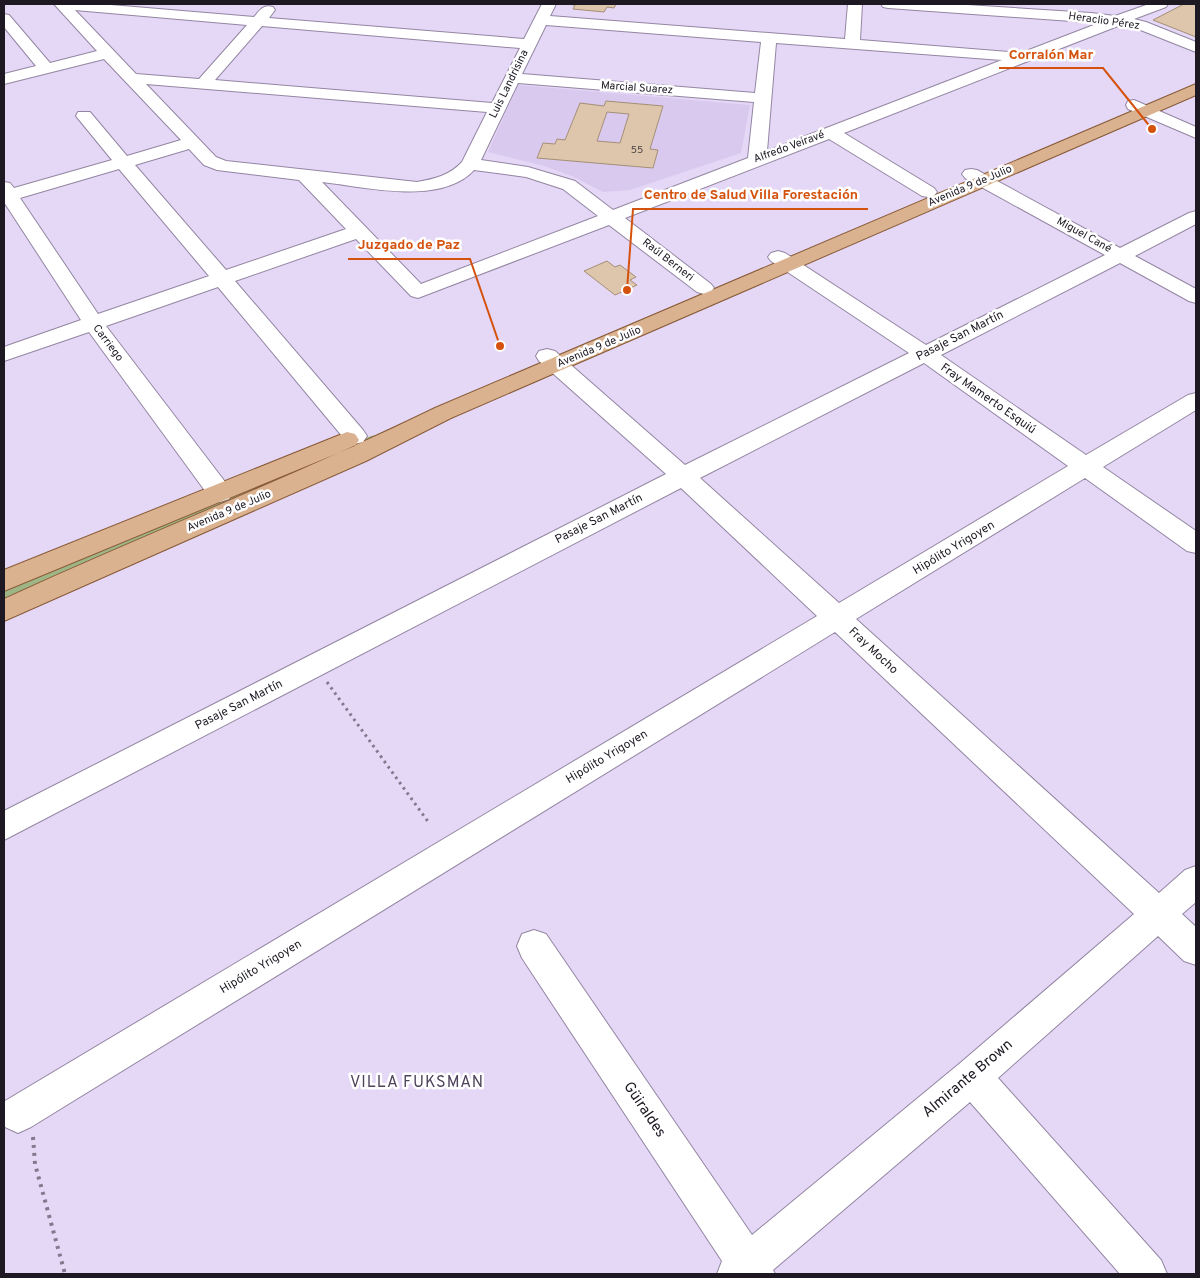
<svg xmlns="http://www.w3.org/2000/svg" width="1200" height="1278" font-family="Overpass,sans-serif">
	<rect width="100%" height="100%" fill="#e5d7f6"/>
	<path fill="#dac9ee" d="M518 85 750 105 741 153 630 190 603 192 572 176 544 166 488 152Z"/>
	<path fill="#9eb686" d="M390 432 4 598V589L371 436Z"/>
	<path fill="#ddc6ac" stroke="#a58f77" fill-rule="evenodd" d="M566 4H616L614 8 607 7 604 12 573 9 575 5Z
		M1184 4H1196V37L1153 20Z
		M606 101 663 106 650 149 658 150 653 168 537 158 543 143 555 144 557 139 565 140 580 103 604 106ZM607 112 629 114 620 143 597 141Z
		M607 261 615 267 620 265 636 277 630 280 637 285 615 295 584 271Z"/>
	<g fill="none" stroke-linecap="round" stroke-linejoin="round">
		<g stroke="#9386a2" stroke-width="2">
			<path id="minor" d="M54 4H99L254 17C260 10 263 4 273 7L275 10 269 18 524 39 542 4H556L550 16 845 39 848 4H862L860 40 1021 53 1099 23 888 8 883 7 881 4H952L1091 13 1115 16 1149 4H1168L1166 7 1134 19 1146 22 1196 42V52L1138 29 1118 26 844 133 934 188 937 192 934 196 928 197 922 196 829 139 625 218 711 284 714 288 711 292 704 294 697 292 609 225 418 298 411 296 356 239 235 281 363 430 367 436 363 442 355 444 347 442 218 287 106 326 229 487 232 493 229 499 220 502 211 499 89 332 4 361V347L81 320 4 202V182L10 183 14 188 112 160 76 116 78 112H90L127 156 181 140 104 59 4 84V74L36 66 4 27V14L9 15 50 63 97 51ZM75 10 247 25 199 79 136 74ZM546 25 761 42 755 93 522 74ZM262 26 520 48 492 103 215 80ZM776 43 1002 60 767 151ZM518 83 754 102 748 158 613 210 575 181 528 167 481 160ZM146 84 487 112 462 162C450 175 435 179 417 182L226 161 216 157ZM189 149 204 165 217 170 299 180 346 229 226 270 135 165ZM119 169 209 276 98 314 20 198ZM474 170 526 177 563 189 598 216 421 284 322 182C366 187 441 206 474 170Z
				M1134 100 1196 127V138L1128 109 1126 105 1128 101Z
				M971 169 977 170 1120 248 1189 213 1196 211V224L1135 256 1196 289V303L1189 301 1120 263 941 355 1086 455 1188 395 1196 393V410L1103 467 1196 531V553L1187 551 1085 478 856 619 1159 893 1185 870 1196 866V902L1182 914 1196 927V965L1184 961 1158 936 998 1078 1161 1260 1167 1274H1120L970 1102 773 1270 775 1274H717L722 1261 522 958 517 946 522 934 534 930 546 934 752 1235 959 1064 1134 914 835 632 31 1127 18 1133 5 1127V1101L817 616 681 488 4 840V811L666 474 539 361 536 356 539 351 547 349 555 351 685 465 909 353 771 261 768 257 771 253 778 251 785 253 926 345 1105 255 965 178 962 174 965 170ZM924 363 1068 466 839 603 700 478Z"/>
		</g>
		<g stroke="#885b38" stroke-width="2">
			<path id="major" d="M1196 84V95L451 418 366 461 4 621V599C147 533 293 477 435 408Z
				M347 432 355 434 359 440 355 446 4 591V570Z"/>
		</g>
		<path stroke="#82798e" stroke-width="3" stroke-dasharray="2.5 4" stroke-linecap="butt" d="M327 682 429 823"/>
		<path stroke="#82798e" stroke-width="4" stroke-dasharray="3 5" stroke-linecap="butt" d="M33 1137 35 1164 65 1274"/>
		<use href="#minor" fill="#fff" fill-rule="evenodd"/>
		<use href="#major" fill="#dab28f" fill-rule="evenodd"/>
	</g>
	<g text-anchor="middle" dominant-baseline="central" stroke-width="5" stroke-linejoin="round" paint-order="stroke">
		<g font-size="10" fill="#4d4444">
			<text x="637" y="150">55</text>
		</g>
		<g font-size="11" fill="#1d1822" stroke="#fff">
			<text transform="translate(1104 21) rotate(8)">Heraclio Pérez</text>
			<text transform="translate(509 84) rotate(-64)">Luis Landrisina</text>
			<text transform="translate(637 88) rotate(4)">Marcial Suarez</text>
			<text transform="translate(789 147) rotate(-20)">Alfredo Veiravé</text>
			<text transform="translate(970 186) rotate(-23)">Avenida 9 de Julio</text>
			<text transform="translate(1084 235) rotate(29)">Miguel Cané</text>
			<text transform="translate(668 260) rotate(38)">Raúl Berneri</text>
			<text transform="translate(108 343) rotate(53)">Carriego</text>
			<text transform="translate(599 347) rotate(-23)">Avenida 9 de Julio</text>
			<text transform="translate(229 511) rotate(-23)">Avenida 9 de Julio</text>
		</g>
		<g font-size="12" fill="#1d1822" stroke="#fff">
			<text transform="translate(960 336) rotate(-27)">Pasaje San Martín</text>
			<text transform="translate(988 399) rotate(35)">Fray Mamerto Esquiú</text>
			<text transform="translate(599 519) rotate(-27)">Pasaje San Martín</text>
			<text transform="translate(954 548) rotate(-31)">Hipólito Yrigoyen</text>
			<text transform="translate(873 651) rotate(43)">Fray Mocho</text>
			<text transform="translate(239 705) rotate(-27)">Pasaje San Martín</text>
			<text transform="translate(607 757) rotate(-31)">Hipólito Yrigoyen</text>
			<text transform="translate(261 967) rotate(-31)">Hipólito Yrigoyen</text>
		</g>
		<g font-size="15" fill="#1d1822" stroke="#fff">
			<text transform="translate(968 1079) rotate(-40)">Almirante Brown</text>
			<text transform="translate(644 1110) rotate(56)">Güiraldes</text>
		</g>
		<g font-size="16" letter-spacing="1" fill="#50445d" stroke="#fff">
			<text x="417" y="1083">VILLA FUKSMAN</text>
		</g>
	</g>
	<path fill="none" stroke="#d4520e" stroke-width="2" d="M1152 129L1103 68H999M627 290L633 209H868M500 346L470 259H348"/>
	<g fill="#d4520e" stroke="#fff" stroke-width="2">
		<circle cx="1152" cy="129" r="5"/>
		<circle cx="627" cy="290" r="5"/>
		<circle cx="500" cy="346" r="5"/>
	</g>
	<g font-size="14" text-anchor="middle" font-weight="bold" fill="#d4520e" stroke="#fff" stroke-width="5" stroke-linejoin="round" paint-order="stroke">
		<text x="1051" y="59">Corralón Mar</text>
		<text x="751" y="199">Centro de Salud Villa Forestación</text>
		<text x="409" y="249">Juzgado de Paz</text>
	</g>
	<rect width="1200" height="1278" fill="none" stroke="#1d1822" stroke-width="10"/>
</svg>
